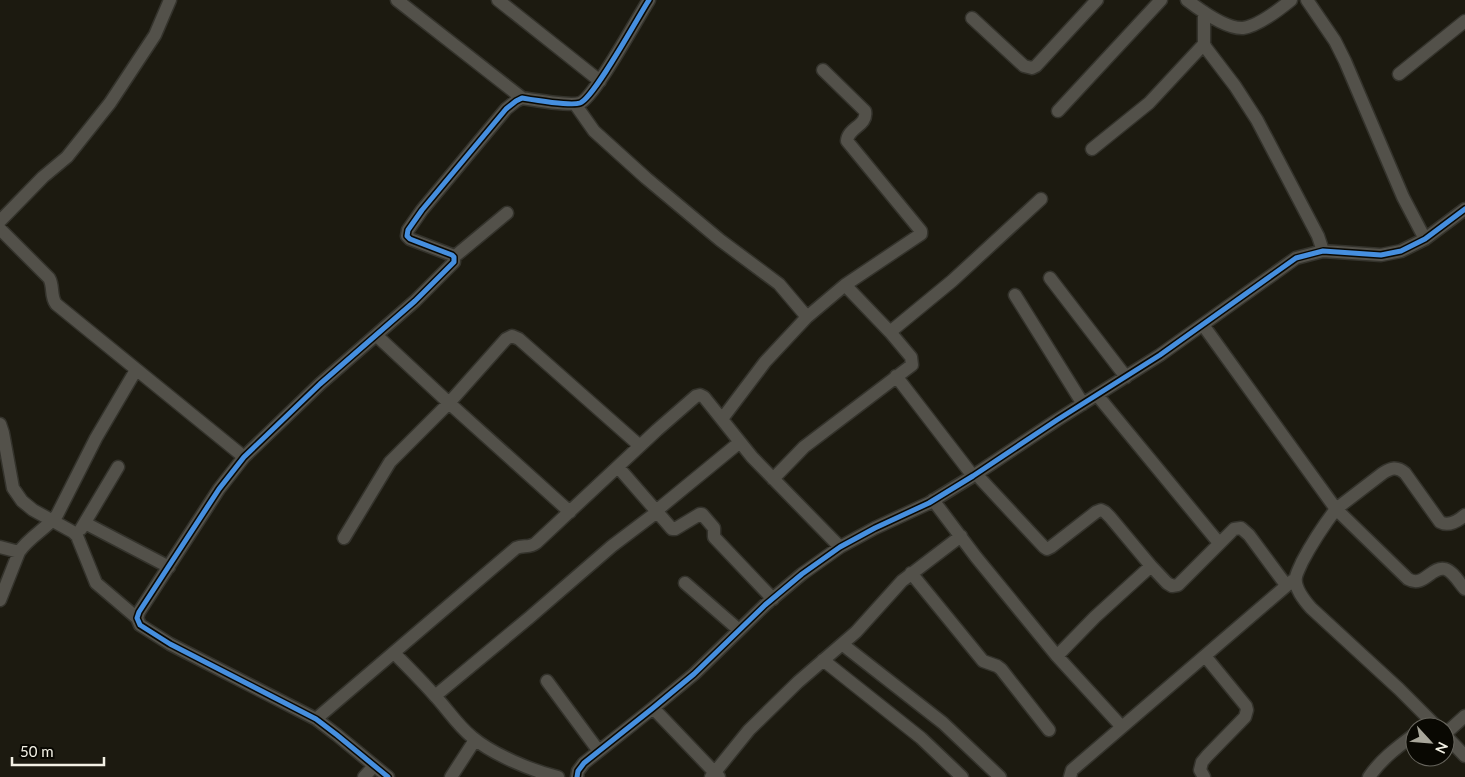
<svg xmlns="http://www.w3.org/2000/svg" width="1465" height="777" font-family="Lato,sans-serif">
	<rect width="100%" height="100%" fill="#1c1a10"/>
	<g fill="none" stroke-linecap="round" stroke-linejoin="round">
		<g stroke="#34332c" stroke-width="15">
			<path id="minor" d="M397 0 522 98
				M498 0 600 81
				M1187 0C1200 10 1226 29 1243 28 1258 26 1280 9 1291 0
				M1307 0 1335 41 1345 61 1403 197 1425 239
				M1204 12V44L1206 48 1235 86 1257 120 1318 236 1323 251
				M972 18 1024 66 1032 68 1036 66 1097 0
				M1399 74 1465 21
				M575 104 594 131 646 178 720 240 779 284 807 317
				M1058 111 1161 0
				M1092 149 1149 103 1204 44
				M0 221 43 177 67 157 110 103 155 35 170 0
				M0 229 49 278C54 286 50 296 56 304L244 457
				M454 257 507 213
				M1050 278 1126 377
				M1015 295 1083 404
				M1203 325 1336 509C1323 526 1312 543 1302 562 1300 567 1297 572 1296 577 1294 588 1304 600 1311 608L1399 689 1437 727
				M890 332 952 281 1041 199
				M376 335 449 403 570 512
				M896 376 973 476
				M1097 395 1219 543
				M722 419 765 362 807 317 845 285 921 234V231L847 141C848 127 868 126 865 111L823 70
				M0 424 3 433 13 488 22 501 33 510 73 532 77 536 96 583 137 618
				M618 467 672 529H675L700 514H702L714 528V537L773 599
				M976 474 1044 547 1047 549 1051 547 1096 512 1101 510 1105 512 1110 517 1151 566 1167 583 1172 586 1178 585 1234 529 1241 528 1249 535 1286 585
				M773 479 804 447 912 365 911 357 890 332 845 285
				M933 500 976 557 1057 656 1122 727
				M656 511 740 442
				M1465 515C1458 521 1449 527 1440 522L1405 473C1397 466 1391 468 1383 473L1336 509 1408 579C1424 588 1431 566 1445 569 1453 571 1460 584 1465 589
				M85 523 169 567
				M81 529 118 467
				M344 538 390 462 449 403 506 339 512 336 519 339 640 446
				M0 547 19 552
				M911 573 983 661 997 666 1001 669 1049 730
				M685 583 739 630
				M0 600 19 552C29 537 46 529 57 515L96 438 136 370
				M842 644 943 723 1000 777
				M394 653C408 667 423 682 436 697 448 710 458 726 472 737 492 754 532 771 558 777
				M1057 656 1095 617 1151 566
				M823 660 921 738 962 777
				M547 681 598 750
				M435 696 530 617 612 546 657 512
				M653 708 719 777
				M316 719 516 548C523 545 530 548 536 543L657 430 696 396 700 395 704 397 752 457 840 547
				M1445 734 1465 716
				M1445 735 1465 756
				M364 777 374 766
				M388 777 337 735 316 719 170 644 140 625 137 618 139 612 219 489 244 457 320 384 415 301 454 262V257L452 255 410 239 407 236 408 230 422 210 506 109 516 101 522 98C534 100 571 106 580 103 594 98 638 17 649 0
				M451 777 475 740
				M577 777 578 771 584 763 653 708 694 674 765 605 802 574 840 547 875 528 929 503 973 476 1057 420 1160 355 1296 258 1323 251 1381 255 1401 251 1425 239 1465 209
				M711 777 749 730 798 682 856 632 902 581 961 536
				M1070 777 1072 770 1292 581
				M1204 777 1200 770 1202 762 1207 756 1245 717 1247 710 1246 706 1205 656
				M1369 777C1381 759 1398 747 1415 734"/>
		</g>
		<use href="#minor" stroke="#53514a" stroke-width="12"/>
		<g stroke="#090802" stroke-width="8">
			<path id="cycleway" d="M388 777 337 735 316 719 170 644 140 625 137 618 139 612 219 489 244 457 320 384 415 301 454 262V257L452 255 410 239 407 236 408 230 422 210 506 109 516 101 522 98C534 100 571 106 580 103 594 98 638 17 649 0
				M577 777 578 771 584 763 653 708 694 674 765 605 802 574 840 547 875 528 929 503 973 476 1057 420 1160 355 1296 258 1323 251 1381 255 1401 251 1425 239 1465 209"/>
		</g>
		<use href="#cycleway" stroke="#468fdf" stroke-width="5"/>
	</g>
	<g transform="translate(1430 742) rotate(116)"><circle r="24" fill="#090802" stroke="#67655d"/>
	<path d="M0-4L9 19L0 12L-9 19Z" fill="#a8a69a"/>
	<text y="-8" font-size="14" font-weight="bold" text-anchor="middle" fill="#f3f1e5">N</text>
	</g>
	<path d="M12 757v8h92v-8" fill="none" stroke="#f3f1e5" stroke-width="2.5"/>
	<text x="20" y="757" font-size="15" fill="#f3f1e5" stroke="#090802" stroke-width="4" paint-order="stroke">50 m</text>
</svg>
